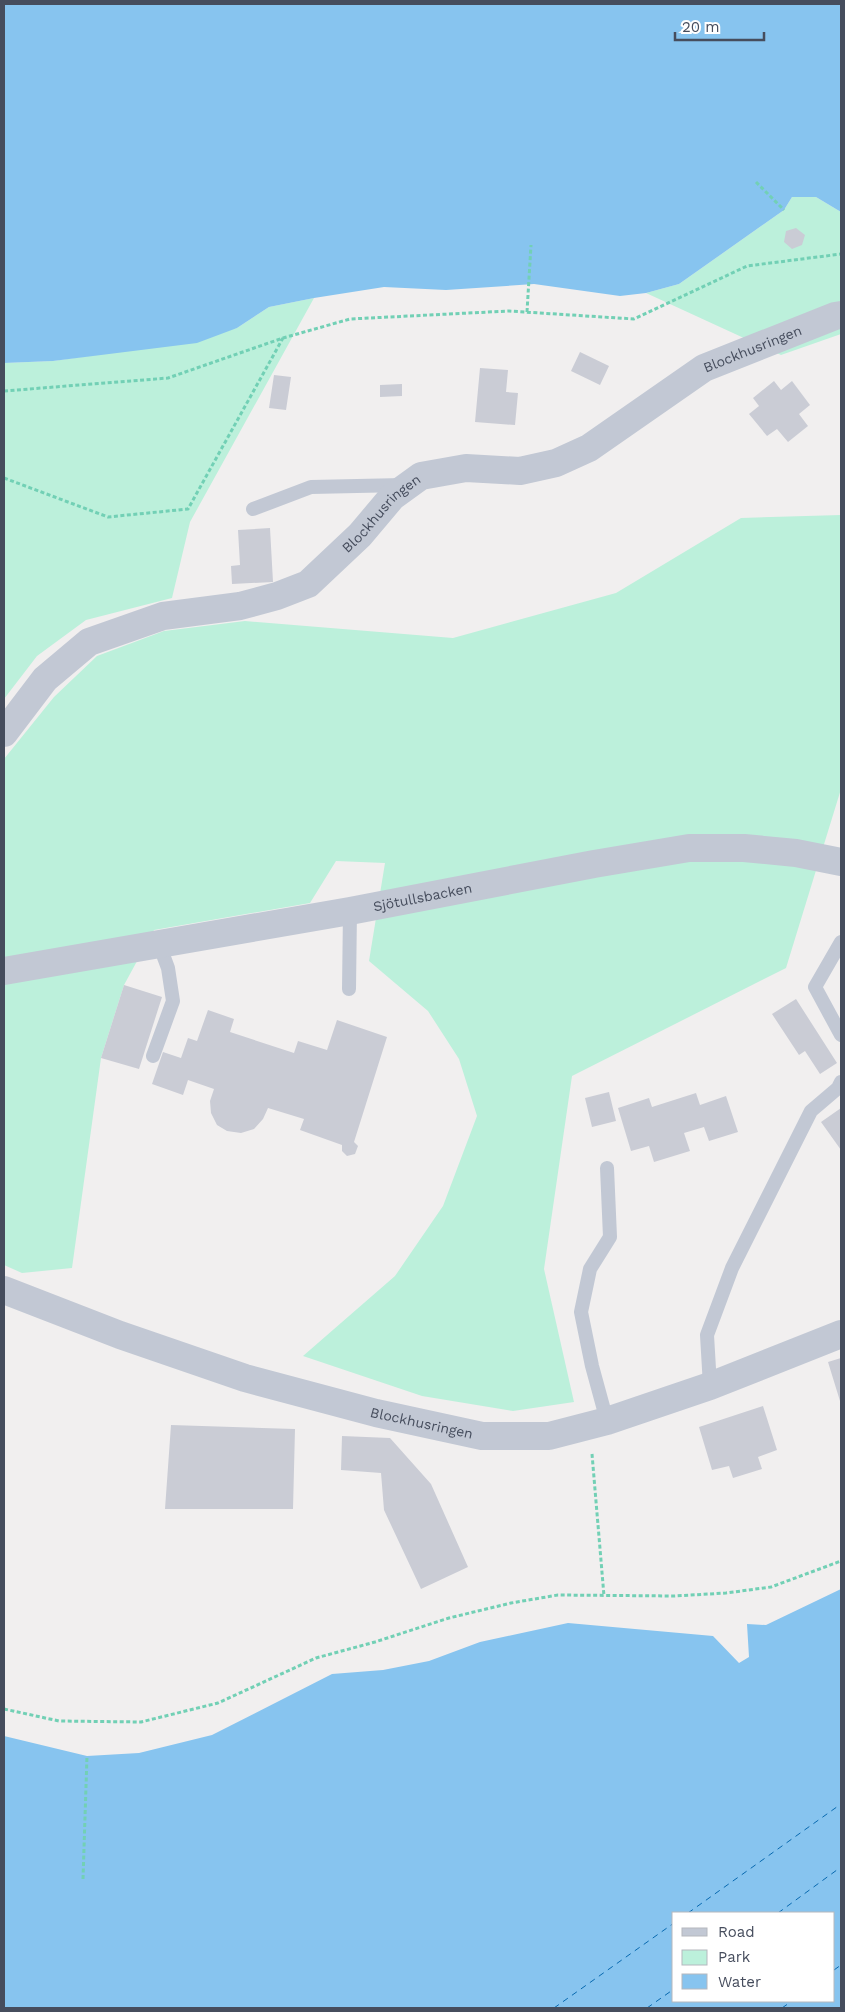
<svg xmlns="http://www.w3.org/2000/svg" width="845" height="2012" font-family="'Work Sans',sans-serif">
	<rect width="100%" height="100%" fill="#f1efef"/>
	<path fill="#bcf0db" d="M792 197H816L841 212V334L781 355 646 293 679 284 784 210Z
		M314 298 190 522 172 598 86 620 37 656 4 699V363L53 361 123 351 237 328 269 307Z
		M841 515V789L786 968 572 1076 544 1269 574 1402 513 1411 422 1396 303 1356 395 1276 443 1206 477 1116 459 1059 428 1011 369 961 385 863 336 861 310 903 154 930 124 985 101 1058 72 1268 22 1273 4 1265V759L54 697 97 656 164 631 245 621 453 638 616 593 741 518Z"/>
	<path fill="#87c4ef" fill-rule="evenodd" d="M4 4H841V212L816 197H792L784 210 679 284 646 293 620 296 534 284 446 290 384 287 314 298 269 307 237 328 197 343 53 361 4 363Z
		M841 1589V2008H4V1736L87 1756 139 1753 212 1735 332 1674 383 1670 429 1661 480 1642 568 1623 713 1636 739 1663 749 1657 747 1624 766 1625ZM674 1913H834V2001H674Z"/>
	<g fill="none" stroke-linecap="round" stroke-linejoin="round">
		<path stroke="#0869af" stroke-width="1" stroke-dasharray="6 5" stroke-linecap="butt" d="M688 1913 841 1804
			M778 1913 841 1867
			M834 1970 841 1965
			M554 2008 674 1923
			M647 2008 674 1989
			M782 2008 792 2001"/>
	</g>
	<path fill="#caccd5" d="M796 228 805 235 802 245 792 249 784 242 786 231Z
		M580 352 609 366 600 385 571 371Z
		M480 368 508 370 506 392 518 393 515 425 475 422Z
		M274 375 291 377 286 410 269 408Z
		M774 381 781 390 792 381 810 405 799 414 808 426 788 442 777 429 767 436 749 414 759 406 753 398Z
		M402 384V396L380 397V385Z
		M270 528 273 582 232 584 231 566 240 565 238 530Z
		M124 985 162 997 139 1069 101 1058Z
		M796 999 837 1063 820 1074 805 1051 799 1055 772 1014Z
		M208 1010 234 1019 230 1032 294 1053 298 1041 327 1050 337 1020 387 1037 354 1142 358 1146 355 1154 347 1156 342 1151V1145L300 1130 304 1119 268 1108 263 1119 254 1129 241 1133 227 1131 217 1125 211 1113 210 1101 214 1089 188 1080 183 1095 152 1084 163 1052 181 1058 188 1038 197 1041Z
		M609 1092 616 1121 592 1127 585 1098Z
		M696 1093 700 1105 726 1096 738 1132 709 1141 704 1127 684 1133 690 1151 654 1162 649 1146 631 1151 618 1108 649 1098 652 1107Z
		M841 1108V1150L821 1122Z
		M841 1358V1400L840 1401 828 1362Z
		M763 1406 777 1450 758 1457 762 1469 733 1478 729 1466 712 1470 699 1427Z
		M171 1425 295 1429 293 1509H165Z
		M342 1436 390 1438 431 1484 468 1567 421 1589 384 1510 381 1473 341 1470Z"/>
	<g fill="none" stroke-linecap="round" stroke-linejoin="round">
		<path stroke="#72d0b5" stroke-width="3" stroke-dasharray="4 2.5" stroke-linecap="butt" d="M756 182 784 210
			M527 312 531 245
			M4 391 168 378 283 338 350 319 509 311 634 319 747 266 841 254
			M4 478 108 517 188 509 283 338
			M592 1454 604 1596
			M4 1709 59 1721 141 1722 218 1703 316 1658 375 1642 449 1618 511 1603 558 1595 675 1596 726 1593 771 1587 841 1561
			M83 1879 87 1756"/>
		<path stroke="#c2c8d4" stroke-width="14" d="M253 509 311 487 403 485
			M841 942 815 987 841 1035
			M349 989 350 911
			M153 1056 173 1001 168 968 159 944
			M710 1386 707 1335 732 1268 811 1111 838 1088 841 1082
			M607 1421 592 1366 581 1312 590 1269 610 1237 607 1168"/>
		<g stroke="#c2c8d4" stroke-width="28">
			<path id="s1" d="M4 733 45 679 89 642 163 616 240 606 277 596 308 584 360 535 392 497 421 476 466 468 520 471 556 463 589 448 704 368 835 316 841 315"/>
			<path id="s2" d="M4 971 350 911 594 864 689 848H744L796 853 841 862"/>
			<path id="s3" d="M4 1290 120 1335 245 1378 376 1413 482 1436H549L607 1421 710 1386 841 1334"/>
		</g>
	</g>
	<g text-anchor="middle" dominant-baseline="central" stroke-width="4" stroke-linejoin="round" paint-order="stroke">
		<g font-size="14" fill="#464d5d" stroke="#fff">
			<text stroke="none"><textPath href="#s1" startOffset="875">Blockhusringen</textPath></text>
			<text stroke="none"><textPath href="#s1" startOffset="455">Blockhusringen</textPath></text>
			<text stroke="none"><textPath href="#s2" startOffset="425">Sjötullsbacken</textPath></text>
			<text stroke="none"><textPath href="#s3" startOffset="439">Blockhusringen</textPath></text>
		</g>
	</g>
	<rect width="845" height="2012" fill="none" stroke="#464d5d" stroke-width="10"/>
	<rect x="672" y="1912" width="162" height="90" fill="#ffffff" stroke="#b5b8be"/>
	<rect x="682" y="1928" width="25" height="8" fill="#c2c8d4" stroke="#b5b8be"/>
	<text x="718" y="1937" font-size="15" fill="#464d5d">Road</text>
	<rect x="682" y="1950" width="25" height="15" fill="#bcf0db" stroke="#b5b8be"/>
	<text x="718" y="1962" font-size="15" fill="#464d5d">Park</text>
	<rect x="682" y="1974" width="25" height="15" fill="#87c4ef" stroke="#b5b8be"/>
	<text x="718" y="1987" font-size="15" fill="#464d5d">Water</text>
	<path d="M675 32v8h89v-8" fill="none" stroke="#464d5d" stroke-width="2.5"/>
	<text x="682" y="32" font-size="15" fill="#464d5d" stroke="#ffffff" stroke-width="4" paint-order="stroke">20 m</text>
</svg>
